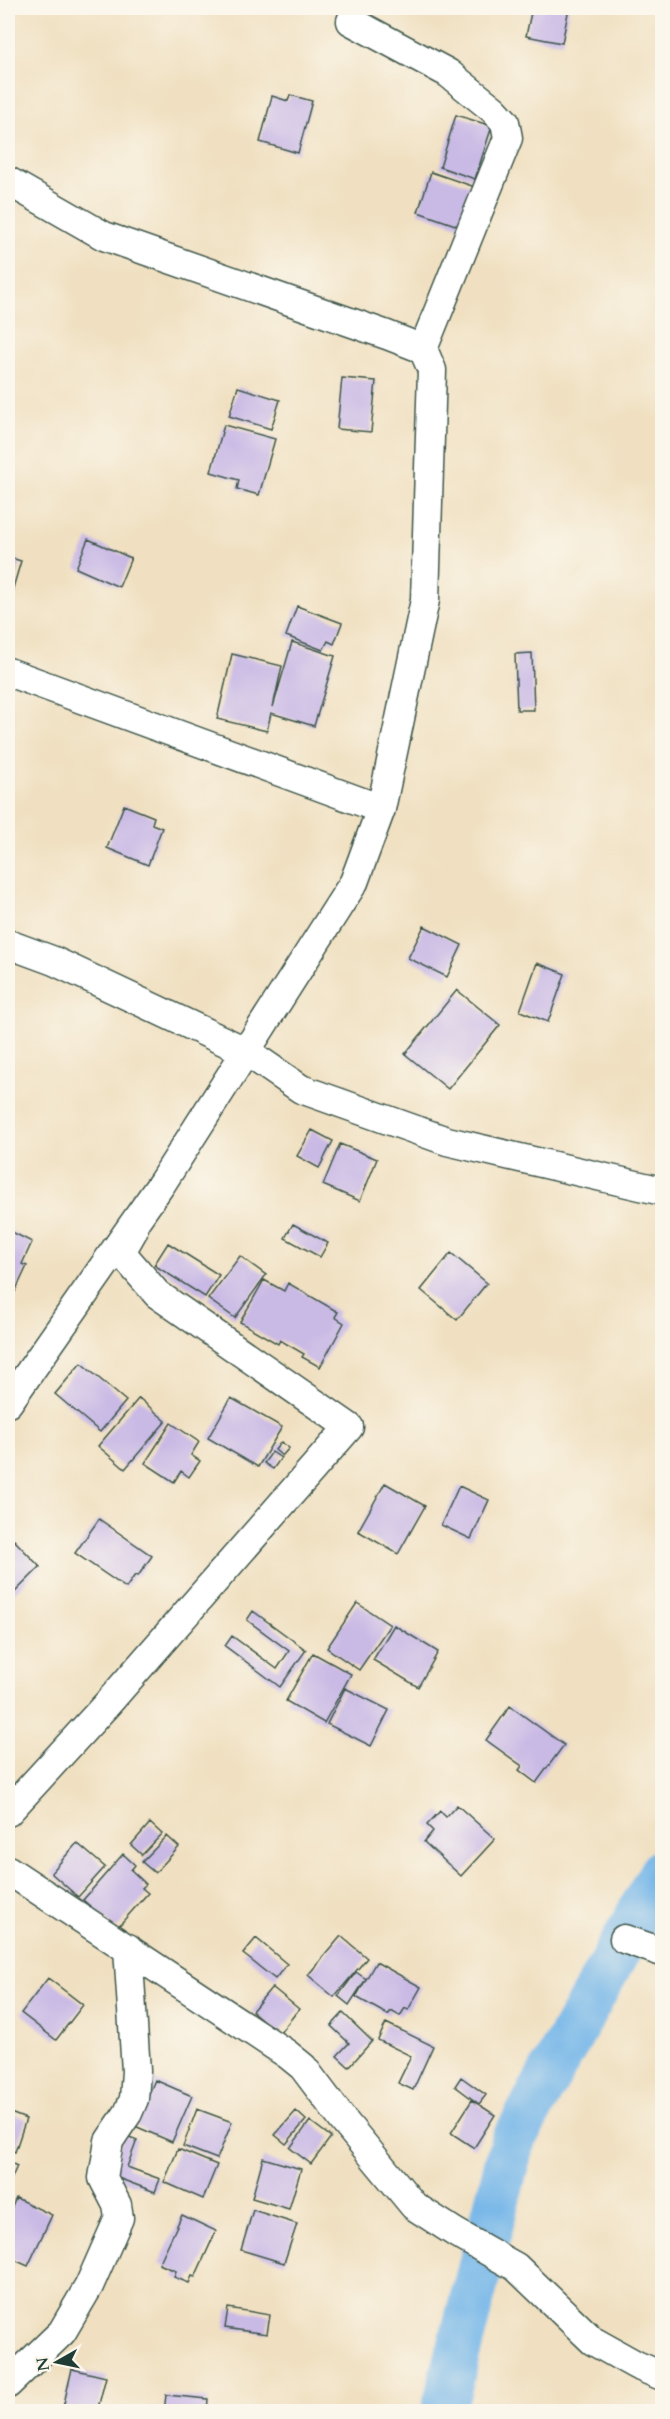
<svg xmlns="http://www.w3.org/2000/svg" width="670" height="2419" font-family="Cardo,serif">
	<rect width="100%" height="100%" fill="#fbf7ec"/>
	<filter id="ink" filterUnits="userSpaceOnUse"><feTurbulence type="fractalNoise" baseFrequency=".0167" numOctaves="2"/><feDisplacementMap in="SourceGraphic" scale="12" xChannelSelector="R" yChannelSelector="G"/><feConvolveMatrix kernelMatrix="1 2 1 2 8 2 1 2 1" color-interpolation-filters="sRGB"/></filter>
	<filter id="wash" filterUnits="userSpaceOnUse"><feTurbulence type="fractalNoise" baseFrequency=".008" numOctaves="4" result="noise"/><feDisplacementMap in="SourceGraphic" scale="24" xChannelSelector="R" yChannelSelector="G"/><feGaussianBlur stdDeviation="1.35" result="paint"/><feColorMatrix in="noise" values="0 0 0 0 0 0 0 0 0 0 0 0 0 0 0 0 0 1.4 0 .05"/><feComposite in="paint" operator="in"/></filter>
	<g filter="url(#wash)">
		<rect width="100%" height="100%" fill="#f0e0c1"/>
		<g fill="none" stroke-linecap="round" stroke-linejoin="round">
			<path stroke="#73b5e8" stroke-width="45" d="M443 2412 512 2143 662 1871"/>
		</g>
		<g id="blocks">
			<path fill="#c9b9e5" d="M532 8H569L562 43 526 36Z
				M290 95 312 101 298 153 260 142 272 96 288 101Z
				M456 115 492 126 475 179 440 167Z
				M431 172 475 187 461 227 418 212Z
				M342 378 376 381 371 432 337 429Z
				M238 387 280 400 271 429 229 416Z
				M224 425 275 439 259 495 237 489 239 480 211 472Z
				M88 539 131 558 119 587 76 568Z
				M8 557 21 561 8 605Z
				M297 606 342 623 334 644 328 641 323 650 286 636Z
				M292 642 335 656 314 726 271 713 267 731 217 719 232 654 282 666 273 707Z
				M532 653 534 710H517L515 654Z
				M124 805 154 817 152 824 162 828 148 865 107 848Z
				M424 926 462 945 447 977 408 958Z
				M537 963 565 974 548 1022 520 1011Z
				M457 990 500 1025 448 1089 405 1054Z
				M312 1130 333 1141 319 1168 297 1156Z
				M340 1144 377 1159 360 1201 323 1185Z
				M293 1224 328 1243 320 1257 285 1238Z
				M8 1230 32 1242 22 1264 27 1266 14 1294 8 1291Z
				M168 1243 219 1275 205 1297 154 1265Z
				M451 1253 487 1283 457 1320 421 1290Z
				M240 1256 266 1275 235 1318 208 1299Z
				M264 1280 284 1291 288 1283 338 1312 335 1317 344 1323 320 1367 302 1357 304 1354 280 1340 278 1344 240 1322Z
				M81 1363 126 1401 100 1432 55 1394Z
				M139 1398 166 1421 125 1469 98 1446Z
				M231 1398 282 1427 258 1467 208 1438Z
				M171 1423 199 1442 191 1455 200 1461 189 1477 181 1471 174 1482 145 1463Z
				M281 1442 289 1448 282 1456 275 1450Z
				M272 1452 281 1458 273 1469 264 1463Z
				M385 1483 425 1506 398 1554 358 1531Z
				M459 1486 489 1500 471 1539 441 1525Z
				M99 1519 152 1556 138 1576 135 1575 126 1588 75 1553Z
				M14 1540 40 1567 11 1596 8 1592V1546Z
				M357 1603 390 1625 359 1670 327 1648Z
				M253 1611 306 1650 280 1687 225 1646 232 1636 277 1669 289 1651 247 1620Z
				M394 1625 438 1652 418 1687 373 1660Z
				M313 1653 351 1674 324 1723 286 1701Z
				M345 1688 389 1710 371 1746 327 1724Z
				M510 1706 564 1745 536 1783 519 1770 522 1766 486 1740Z
				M457 1805 495 1839 461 1876 424 1842 433 1831 427 1825 440 1811 446 1817Z
				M150 1823 162 1834 142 1855 131 1845Z
				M167 1836 179 1847 155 1873 142 1862Z
				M77 1843 105 1867 78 1897 51 1873Z
				M123 1854 135 1865 131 1870 146 1884 142 1888 148 1893 116 1929 83 1900Z
				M341 1936 367 1958 334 1997 308 1975Z
				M256 1938 287 1964 275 1979 243 1954Z
				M376 1962 421 1987 408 2010 405 2008 400 2016 391 2011 388 2015 356 1997Z
				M356 1972 366 1979 349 2005 338 1996Z
				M48 1978 83 2005 56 2040 21 2013Z
				M272 1987 299 2009 279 2034 252 2011Z
				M343 2013 372 2041 349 2067 337 2056 349 2043 331 2026Z
				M386 2023 433 2046 413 2090 398 2083 411 2056 378 2040Z
				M461 2077 486 2095 479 2104 455 2086Z
				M155 2080 192 2096 172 2142 135 2126Z
				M472 2100 495 2115 474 2148 451 2133Z
				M197 2109 232 2122 217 2159 183 2146Z
				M296 2111 306 2120 286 2144 275 2135Z
				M8 2112 26 2119 15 2152 8 2149Z
				M310 2121 331 2137 311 2164 290 2148Z
				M124 2135 137 2140 127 2167 160 2179 155 2192 110 2175Z
				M178 2149 217 2165 203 2199 164 2182Z
				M263 2158 301 2169 289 2209 252 2198Z
				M8 2162 17 2166 8 2187Z
				M16 2198 52 2215 28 2266 8 2257V2216Z
				M253 2210 297 2224 284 2263 241 2250Z
				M182 2215 216 2231 195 2277 192 2276 189 2283 174 2277 176 2271 159 2264Z
				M228 2308 270 2315 267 2334 225 2328Z
				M72 2369 106 2377 97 2412H62Z
				M166 2395 208 2399 207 2412H164Z"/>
		</g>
	</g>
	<g filter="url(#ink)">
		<use href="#blocks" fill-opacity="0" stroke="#3e5549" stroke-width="1.5"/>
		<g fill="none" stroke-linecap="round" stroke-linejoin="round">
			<g stroke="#3e5549" stroke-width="31">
				<path id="street" d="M351 21 448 73 494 110 505 122 508 138 423 349
					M8 181 104 236 387 335 423 349 432 370 425 600 381 809 354 882 162 1183 8 1403
					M8 672 381 809
					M8 944 54 961 247 1052 301 1089 447 1141 662 1191
					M8 1812 108 1703 349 1427 157 1294 121 1252 133 1231
					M8 1870 287 2054 303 2067 343 2120 414 2206 456 2233 516 2267 593 2341 636 2365 662 2376
					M624 1939 662 1952
					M8 2384 62 2332 89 2286 119 2218 117 2205 103 2178 109 2141 128 2113 134 2099 136 2071 128 1948"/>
			</g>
			<use href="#street" stroke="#fff" stroke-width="28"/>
		</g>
	</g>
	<rect width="670" height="2419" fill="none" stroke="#fbf7ec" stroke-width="30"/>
	<g transform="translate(57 2362) rotate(261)" stroke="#fbf7ec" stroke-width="4.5" paint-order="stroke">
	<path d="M0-4.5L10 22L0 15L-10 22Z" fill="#1f3d34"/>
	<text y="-9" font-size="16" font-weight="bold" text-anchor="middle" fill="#1f3d34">N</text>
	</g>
</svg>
